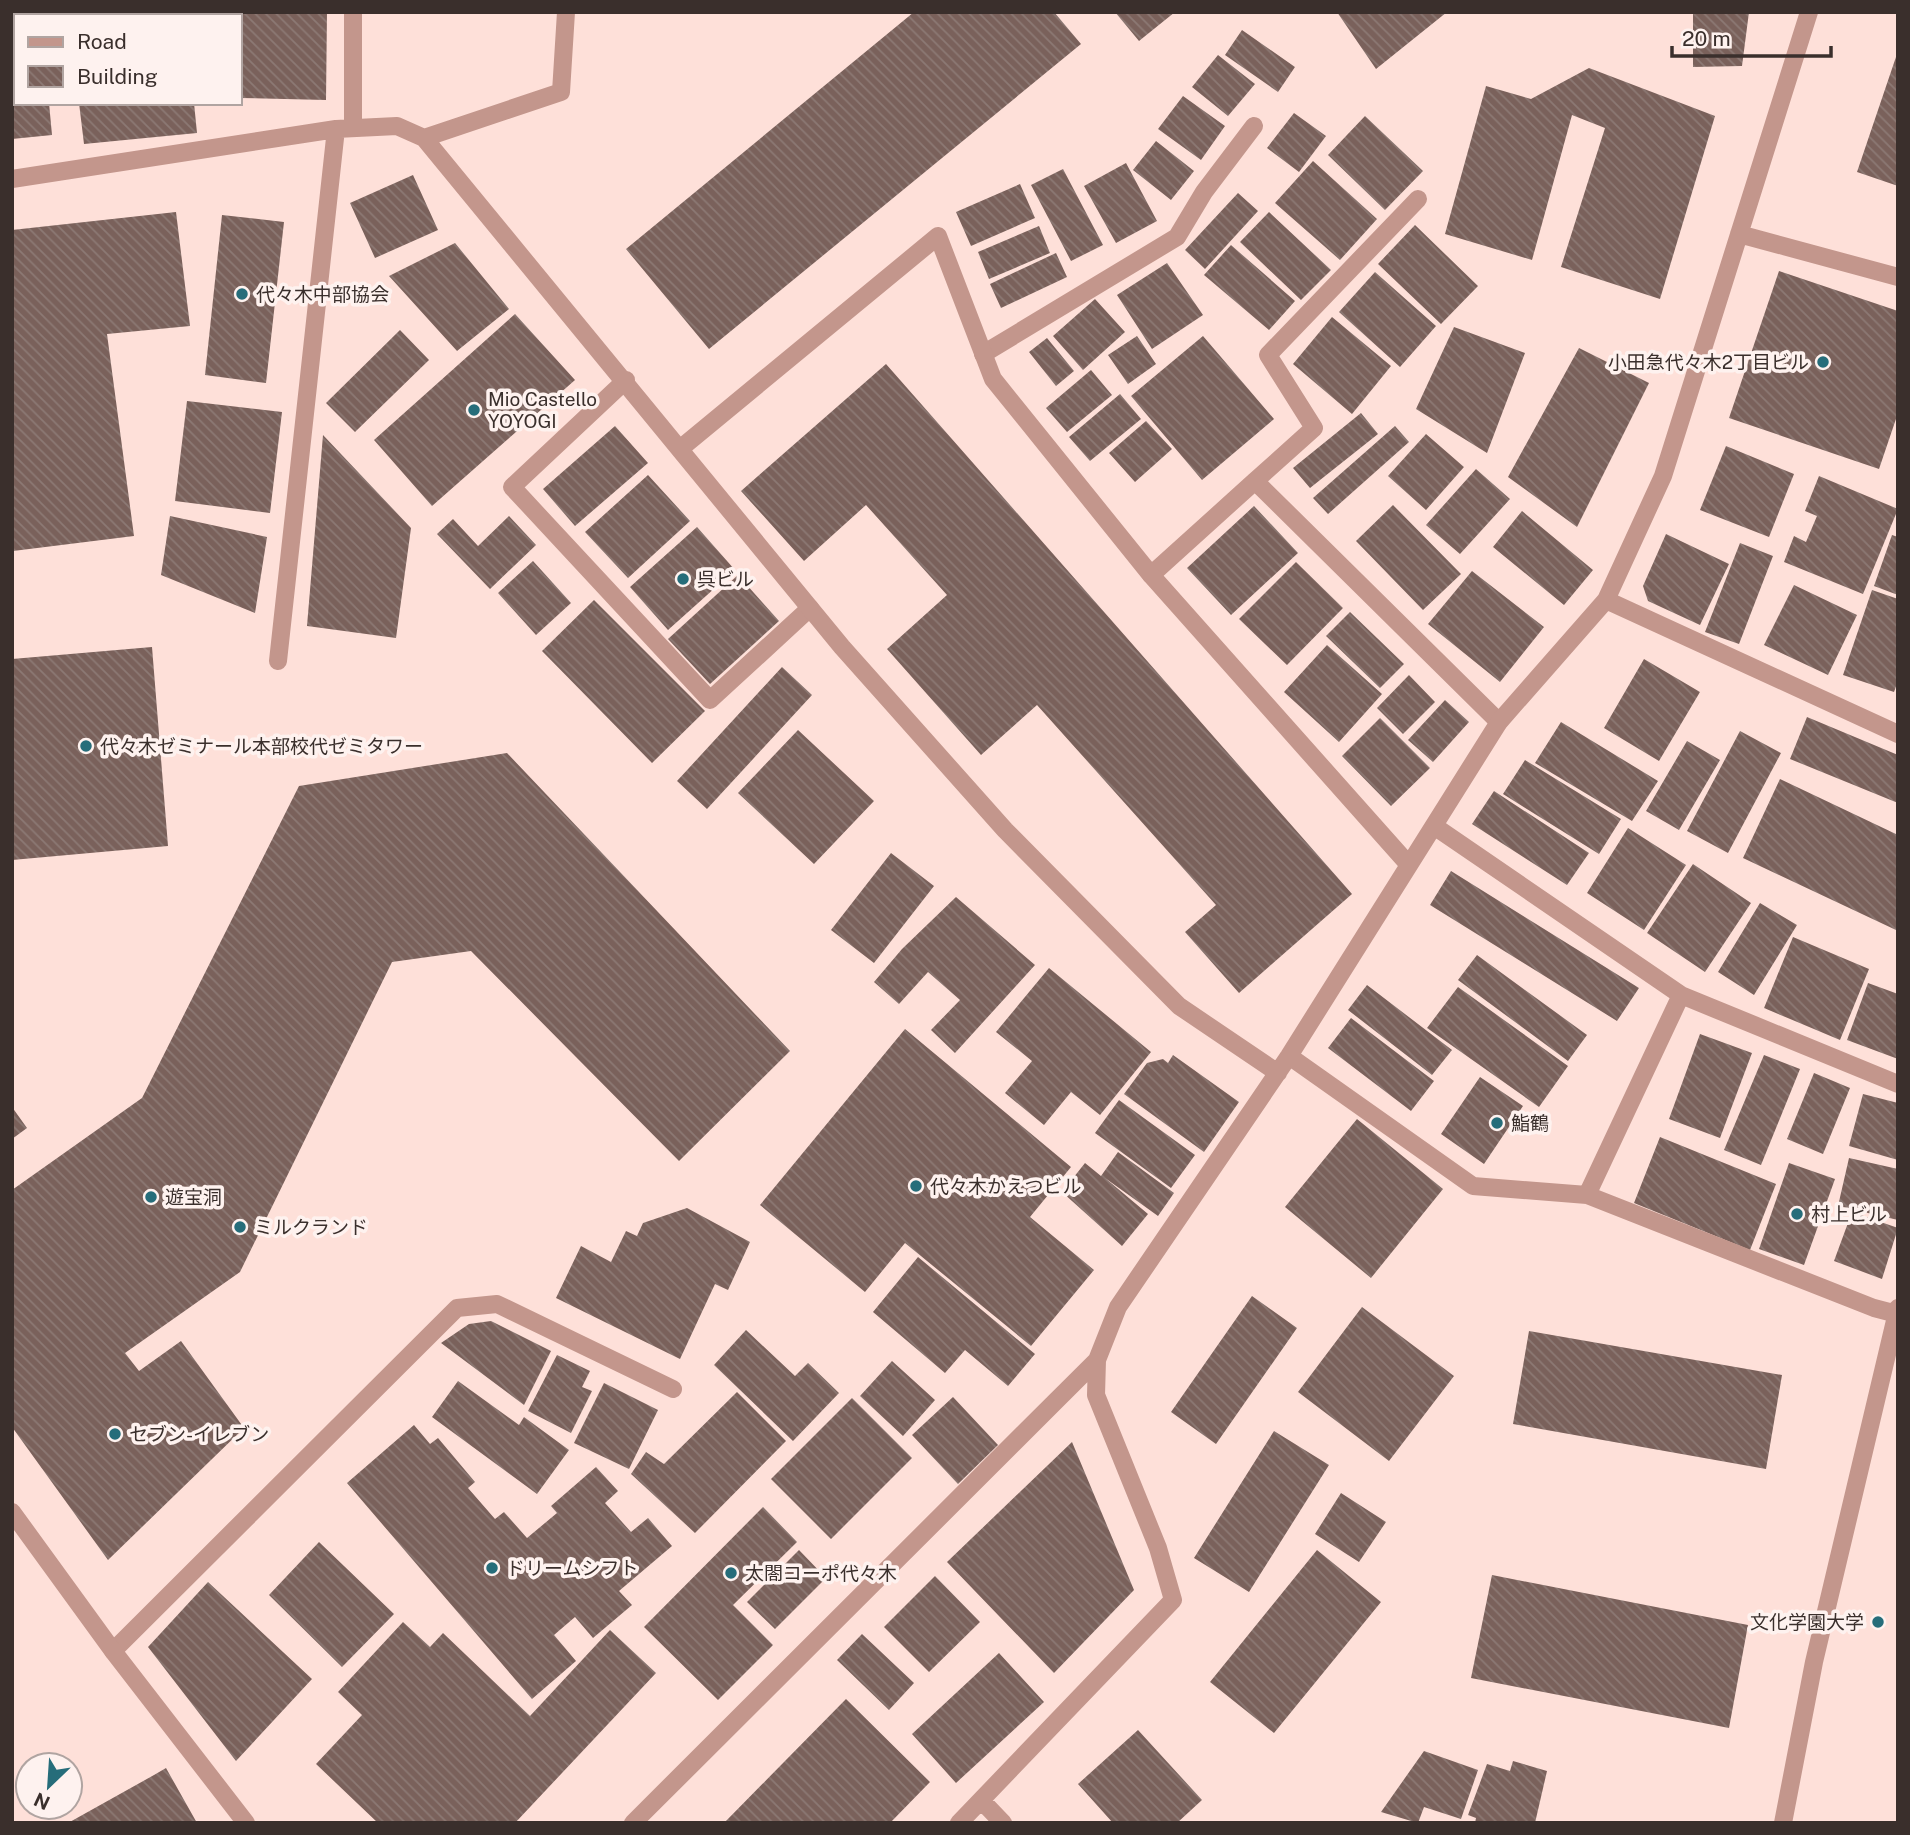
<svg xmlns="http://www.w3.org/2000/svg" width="1910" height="1835" font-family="'Public Sans','Noto Sans JP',sans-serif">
	<defs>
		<pattern id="building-back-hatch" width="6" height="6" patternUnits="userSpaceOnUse" patternTransform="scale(1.75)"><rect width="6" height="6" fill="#7a615b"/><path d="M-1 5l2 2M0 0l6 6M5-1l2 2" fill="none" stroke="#8c7974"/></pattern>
	</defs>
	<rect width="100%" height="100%" fill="#fee0d9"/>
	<path fill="url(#building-back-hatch)" d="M12 12H40V16H16V103H49L52 135 12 139Z
		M70 12H185V16H70Z
		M211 12H327L326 100 240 98V16H211Z
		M914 12H1054L1081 44 709 349 626 249Z
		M1115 12H1175L1139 41Z
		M1337 12H1447L1376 69Z
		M1693 12H1749L1742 66 1693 67Z
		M1242 30 1295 67 1278 92 1225 55Z
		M1898 51V186L1857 172Z
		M1218 55 1255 84 1228 116 1192 87Z
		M1589 68 1715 116 1660 299 1561 267 1605 128 1572 115 1532 260 1445 234 1486 86 1531 99Z
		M1183 96 1225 126 1201 160 1158 129Z
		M79 103H194L197 133 84 144Z
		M1294 113 1326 136 1299 172 1267 148Z
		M1365 116 1423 171 1385 210 1328 155Z
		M1156 141 1194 171 1171 200 1133 170Z
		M1313 161 1377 219 1340 260 1275 203Z
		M1126 163 1157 221 1116 243 1084 186Z
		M1063 169 1103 245 1071 261 1031 185Z
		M413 175 438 230 375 258 350 203Z
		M1020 184 1035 218 971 246 956 212Z
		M1238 193 1258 211 1205 269 1185 250Z
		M176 212 190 326 107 334 134 536 13 551 12 230Z
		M1269 212 1331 270 1301 300 1240 242Z
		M222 215 284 222 266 383 205 375Z
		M1415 225 1478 286 1441 324 1378 264Z
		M1039 226 1050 253 989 279 978 252Z
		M455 243 509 309 457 351 389 276Z
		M1231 245 1295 301 1269 330 1204 275Z
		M1056 253 1067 277 1001 308 990 284Z
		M1167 263 1203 315 1152 349 1117 295Z
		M1779 271 1898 311V413L1879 469 1729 418Z
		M1375 272 1436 326 1400 367 1339 312Z
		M1095 299 1125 332 1083 370 1053 336Z
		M515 314 575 380 432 506 374 440Z
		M1332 317 1391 366 1352 414 1293 364Z
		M1454 327 1525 353 1487 453 1416 409Z
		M400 330 429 360 355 432 326 403Z
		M1137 336 1156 364 1128 384 1108 355Z
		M1203 336 1274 419 1202 480 1131 396Z
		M1047 338 1074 371 1056 386 1029 352Z
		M1579 348 1649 383 1577 527 1508 477Z
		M886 364 1352 894 1239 993 1185 932 1216 905 1037 705 981 755 887 649 947 595 866 505 804 561 741 491Z
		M1091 370 1112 395 1067 432 1046 408Z
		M1120 394 1141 419 1090 461 1069 437Z
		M187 401 282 412 270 513 175 501Z
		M1361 413 1378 434 1310 488 1293 468Z
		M1146 421 1172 449 1135 482 1109 453Z
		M615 426 648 463 575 526 543 489Z
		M1395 426 1409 442 1328 514 1313 498Z
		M1426 434 1464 467 1426 510 1388 476Z
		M323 435 411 528 396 638 307 626Z
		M1726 446 1794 474 1769 537 1700 510Z
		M1476 469 1510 499 1460 554 1426 525Z
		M648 475 690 521 628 578 585 532Z
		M1819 476 1898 509 1863 594 1784 562 1794 536 1806 542 1817 516 1805 511Z
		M1393 505 1461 574 1423 610 1356 541Z
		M1254 506 1298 553 1231 615 1187 568Z
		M1522 511 1593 570 1564 605 1493 547Z
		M170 516 267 537 255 613 161 575Z
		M509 516 536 545 490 589 437 534 453 519 478 546Z
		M697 527 735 570 668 630 630 587Z
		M1666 534 1729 564 1700 625 1648 601 1643 586Z
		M1892 535 1898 537V595L1874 586Z
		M1740 543 1773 556 1739 644 1705 632Z
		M533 561 571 603 536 635 498 593Z
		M1296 562 1343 608 1287 665 1239 619Z
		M1472 571 1544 627 1500 682 1428 624Z
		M738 575 779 621 710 684 668 639Z
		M1794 585 1857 615 1828 675 1764 645Z
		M1872 590 1898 599V681L1894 692 1843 675Z
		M594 600 705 711 652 763 542 651Z
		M1350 612 1404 664 1380 688 1326 636Z
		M1327 645 1382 694 1339 742 1284 692Z
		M152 647 168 846 12 860V659Z
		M1644 659 1700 692 1659 761 1604 728Z
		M782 667 812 695 707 809 677 781Z
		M1409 675 1435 702 1403 734 1377 708Z
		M1445 700 1469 722 1433 762 1408 740Z
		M1807 717 1898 755V803L1790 759Z
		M1380 718 1430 768 1391 806 1342 756Z
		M1561 722 1658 781 1632 821 1535 763Z
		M798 730 874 801 814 864 738 793Z
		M1740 731 1781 753 1728 853 1687 831Z
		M1687 741 1720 760 1679 830 1646 811Z
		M507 753 790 1051 679 1161 471 951 392 962 240 1272 125 1353 139 1371 181 1341 244 1428 108 1560 12 1427V1190L142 1098 299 786Z
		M1525 760 1621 819 1599 854 1503 794Z
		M1780 779 1898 835 1896 930 1743 858Z
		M1494 791 1589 853 1567 885 1472 824Z
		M1628 828 1686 865 1644 930 1587 893Z
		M891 853 934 886 874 963 831 930Z
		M1693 864 1751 903 1705 972 1647 933Z
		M1451 871 1639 988 1617 1021 1430 905Z
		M956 897 1035 965 955 1053 931 1030 960 1000 928 972 899 1004 874 982 902 949Z
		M1760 903 1797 925 1754 995 1718 972Z
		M1793 937 1869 969 1840 1040 1764 1008Z
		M1477 955 1587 1035 1568 1061 1458 980Z
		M1049 968 1151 1052 1100 1115 1071 1092 1044 1125 1005 1093 1032 1061 996 1032Z
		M1868 983 1898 994V1059L1847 1040Z
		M1367 985 1452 1050 1432 1075 1348 1010Z
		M1458 987 1568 1066 1539 1107 1427 1028Z
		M1351 1018 1434 1081 1411 1111 1328 1048Z
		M905 1029 1071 1167 1030 1217 1094 1270 1031 1346 905 1243 865 1292 760 1205Z
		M1700 1034 1752 1053 1720 1138 1669 1119Z
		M1173 1055 1239 1102 1204 1152 1124 1094 1147 1063 1163 1059 1168 1063Z
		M1764 1055 1800 1069 1761 1165 1724 1150Z
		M1814 1073 1850 1088 1823 1154 1787 1139Z
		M1480 1077 1523 1106 1484 1164 1441 1134Z
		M1863 1094 1898 1103V1160L1849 1146Z
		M1119 1100 1195 1155 1171 1188 1095 1133Z
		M12 1107 27 1128 12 1139Z
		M1357 1119 1443 1189 1371 1278 1285 1207Z
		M1660 1137 1776 1184 1750 1250 1634 1203Z
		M1118 1152 1174 1193 1158 1216 1105 1178 1148 1214 1122 1246 1062 1192 1085 1163 1101 1176Z
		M1849 1158 1898 1169V1220L1838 1206Z
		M1789 1163 1835 1179 1804 1265 1759 1249Z
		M687 1208 750 1242 728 1290 715 1284 680 1359 556 1298 581 1246 611 1262 626 1231 637 1236 643 1223Z
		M1852 1212 1898 1228 1882 1279 1834 1261Z
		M918 1257 1035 1354 1008 1386 965 1350 945 1373 873 1312Z
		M1252 1296 1297 1328 1216 1444 1171 1412Z
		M1362 1307 1454 1376 1389 1461 1298 1392Z
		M491 1321 551 1351 524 1405 441 1343 469 1324Z
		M746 1330 795 1376 808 1363 839 1393 793 1441 714 1365Z
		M1529 1331 1782 1375 1766 1469 1513 1424Z
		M557 1355 590 1371 582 1387 592 1391 571 1433 528 1411Z
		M892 1361 935 1400 903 1436 860 1396Z
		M458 1381 519 1425 524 1417 569 1450 537 1494 432 1417Z
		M604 1383 658 1410 629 1469 574 1443Z
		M737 1392 786 1441 695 1533 631 1474 646 1452 664 1464Z
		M953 1397 998 1445 958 1484 912 1435Z
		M852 1398 912 1458 831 1539 771 1479Z
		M414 1425 430 1444 438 1438 475 1482 468 1488 495 1519 504 1512 527 1538 557 1513 551 1506 596 1467 618 1491 605 1503 631 1532 648 1518 672 1546 619 1591 632 1605 593 1638 575 1617 554 1635 576 1661 532 1699 347 1483Z
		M1274 1431 1329 1465 1249 1592 1194 1558Z
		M1072 1442 1134 1590 1054 1673 947 1562Z
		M1341 1493 1386 1522 1359 1562 1315 1534Z
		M763 1507 797 1542 733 1605 773 1645 718 1700 644 1627Z
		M319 1542 394 1614 342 1667 269 1595Z
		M799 1550 826 1578 775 1629 747 1602Z
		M1317 1550 1381 1602 1274 1733 1210 1682Z
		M1492 1575 1748 1625 1729 1728 1471 1678Z
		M935 1576 980 1622 929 1672 884 1627Z
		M208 1582 312 1679 236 1761 148 1647Z
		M403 1622 430 1647 443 1633 530 1716 610 1630 656 1673 515 1823H378L316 1764 362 1715 338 1692Z
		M862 1634 914 1683 889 1710 837 1660Z
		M999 1653 1044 1702 956 1783 912 1734Z
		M846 1699 930 1782 890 1823H724Z
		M1138 1730 1202 1800 1177 1823H1113L1078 1784Z
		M1424 1751 1478 1770 1461 1819 1424 1807 1418 1823 1381 1812Z
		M1513 1761 1547 1771 1535 1823H1475L1476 1818 1468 1815 1487 1764 1510 1771Z
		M166 1768 197 1823H68L154 1775Z"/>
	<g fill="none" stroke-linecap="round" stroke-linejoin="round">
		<path stroke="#c3968c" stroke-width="18" d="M983 354 1177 237 1204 192 1254 126
			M626 380 512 487 710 700 810 608
			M1255 481 1314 428 1268 355 1418 199
			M1151 575 1255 481 1499 722
			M113 1651 457 1308 497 1304 673 1389"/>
		<path stroke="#c3968c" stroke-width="18" d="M353 12V128
			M424 138 561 92 566 12
			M12 179 336 129 397 126 424 138 842 647 1005 830 1179 1006 1278 1073
			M1739 234 1898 277
			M681 448 938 236 993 379 1151 575 1409 865
			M1606 600 1898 734
			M278 661 336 129
			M1434 826 1681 995 1898 1084
			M1289 1056 1473 1186 1587 1195 1874 1308 1897 1314
			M1587 1195 1681 995
			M981 1800 1003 1823
			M633 1823 1097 1360 1118 1307 1289 1056 1499 722 1606 600 1663 476 1809 12
			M959 1823 1173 1600 1158 1548 1096 1395 1097 1360
			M1783 1823 1814 1662 1898 1308"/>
		<path stroke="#c3968c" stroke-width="18" d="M12 1512 113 1651 246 1823"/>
	</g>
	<g fill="#266d7a" stroke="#fef2ef" stroke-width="2.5">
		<circle cx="242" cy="294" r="7"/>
		<circle cx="1823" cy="362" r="7"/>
		<circle cx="474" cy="410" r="7"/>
		<circle cx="683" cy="579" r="7"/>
		<circle cx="86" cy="746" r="7"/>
		<circle cx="1497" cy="1123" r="7"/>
		<circle cx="916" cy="1186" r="7"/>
		<circle cx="151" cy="1197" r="7"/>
		<circle cx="1797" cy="1214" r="7"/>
		<circle cx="240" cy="1227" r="7"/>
		<circle cx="115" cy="1434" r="7"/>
		<circle cx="492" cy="1568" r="7"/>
		<circle cx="731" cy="1573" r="7"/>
		<circle cx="1878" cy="1622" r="7"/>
	</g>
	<g text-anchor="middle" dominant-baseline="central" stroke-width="7" stroke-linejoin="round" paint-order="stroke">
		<g font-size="19" fill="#3a2f2c" stroke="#fef2ef" text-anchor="start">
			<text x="256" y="294">代々木中部協会</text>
			<text x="1809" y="362" text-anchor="end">小田急代々木2丁目ビル</text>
			<text x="488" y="399">Mio Castello<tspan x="488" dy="22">YOYOGI</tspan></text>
			<text x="697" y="579">呉ビル</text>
			<text x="100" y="746">代々木ゼミナール本部校代ゼミタワー</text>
			<text x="1511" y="1123">鮨鶴</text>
			<text x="930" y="1186">代々木かえつビル</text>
			<text x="165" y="1197">遊宝洞</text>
			<text x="1811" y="1214">村上ビル</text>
			<text x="254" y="1227">ミルクランド</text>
			<text x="129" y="1434">セブン-イレブン</text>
			<text x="506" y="1568">ドリームシフト</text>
			<text x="745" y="1573">太閤コーポ代々木</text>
			<text x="1864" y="1622" text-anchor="end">文化学園大学</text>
		</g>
	</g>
	<rect width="1910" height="1835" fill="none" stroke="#3a2f2c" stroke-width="28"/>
	<rect x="14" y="14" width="228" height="91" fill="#fef2ef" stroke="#b0a4a1" stroke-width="2"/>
	<rect x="28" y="37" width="35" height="10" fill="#c3968c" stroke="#b0a4a1" stroke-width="2"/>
	<text x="77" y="49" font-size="21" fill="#3a2f2c">Road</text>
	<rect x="28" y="66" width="35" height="21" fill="url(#building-back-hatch)" stroke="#b0a4a1" stroke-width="2"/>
	<text x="77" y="84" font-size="21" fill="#3a2f2c">Building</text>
	<g transform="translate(49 1786) rotate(205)"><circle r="33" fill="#fef2ef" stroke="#b0a4a1" stroke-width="2"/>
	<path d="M0-5L12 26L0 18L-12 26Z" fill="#266d7a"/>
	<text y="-10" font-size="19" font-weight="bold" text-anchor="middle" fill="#3a2f2c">N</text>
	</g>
	<path d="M1672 46v10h159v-10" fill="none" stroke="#3a2f2c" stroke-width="3.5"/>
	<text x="1682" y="46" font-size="21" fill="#3a2f2c" stroke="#fef2ef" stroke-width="5" paint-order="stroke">20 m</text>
</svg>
